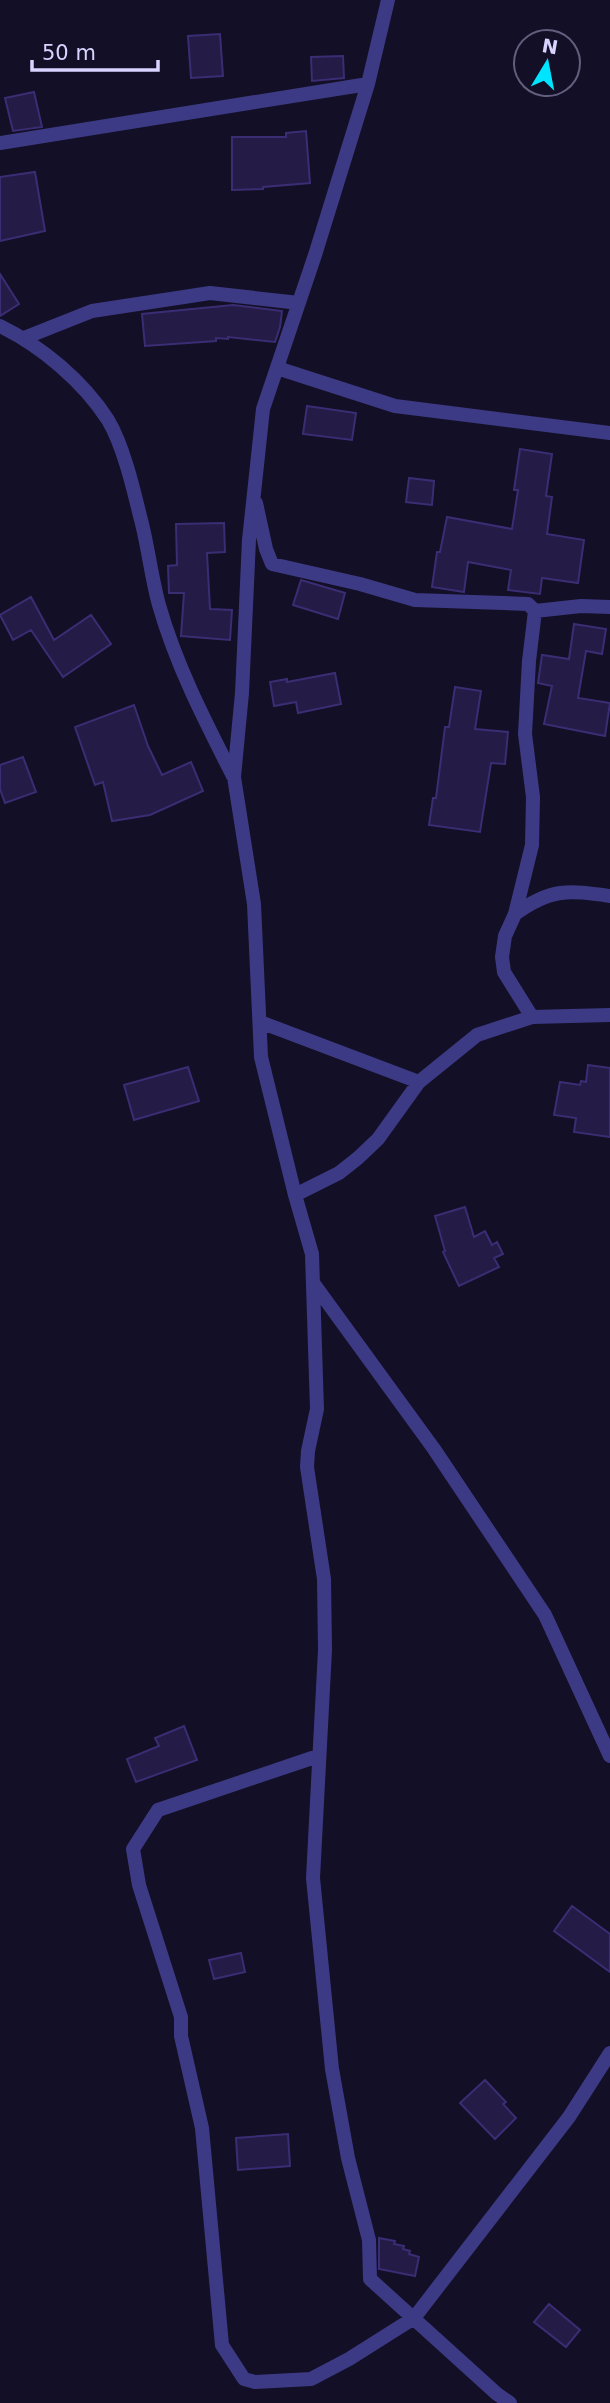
<svg xmlns="http://www.w3.org/2000/svg" width="610" height="2403" font-family="'DejaVu Sans',sans-serif">
	<rect width="100%" height="100%" fill="#130f26"/>
	<path fill="#241b47" stroke="#3b2d73" stroke-width="2" d="M220 34 223 76 191 78 188 36Z
		M343 56 344 78 312 81 311 57Z
		M34 92 42 127 13 131 5 98Z
		M306 131 310 183 263 187V189L232 190V137H286V133Z
		M35 172 45 231 0 241V177Z
		M0 274 19 304 0 316Z
		M233 305 282 311 280 327 275 342 228 337V339L216 338V341L145 346 142 314Z
		M307 406 356 413 352 440 303 434Z
		M520 449 552 454 546 496 552 497 547 534 584 540 578 583 542 578 540 594 508 590 511 570 468 562 464 592 432 587 437 552H440L447 517 512 529 518 490H514Z
		M409 478 434 481 432 505 406 502Z
		M224 523 225 552 207 553 210 609 232 610 230 640 181 636 184 593H169L168 566 177 565 176 524Z
		M301 580 345 593 338 619 293 605Z
		M31 597 54 640 91 615 111 644 63 677 31 630 13 640 0 615Z
		M574 624 606 629 602 654 586 651 578 698 610 703 605 736 544 724 552 686 538 683 542 655 569 659Z
		M335 673 341 704 298 713 296 702 274 706 270 682 287 679V682Z
		M455 687 481 691 475 729 508 732 505 764 491 763 480 832 429 825 433 798H436L445 727H449Z
		M134 705 148 746 162 775 191 762 203 791 150 815 112 821 103 782 95 785 75 727Z
		M23 757 36 792 5 803 0 789V765Z
		M588 1065 610 1068V1137L574 1132 576 1118 554 1115 560 1082 580 1085 581 1081 586 1082Z
		M188 1067 199 1101 134 1120 124 1085Z
		M465 1207 474 1237 485 1231 492 1245 497 1242 503 1254 494 1258 499 1267 459 1286 443 1252 445 1251 435 1216Z
		M184 1726 197 1760 136 1782 127 1759 159 1746 155 1738Z
		M572 1906 610 1934V1972L554 1931Z
		M241 1953 245 1972 214 1979 209 1960Z
		M485 2080 506 2102 503 2104 516 2118 495 2139 460 2103Z
		M288 2134 290 2166 238 2170 236 2138Z
		M379 2238 395 2241 394 2244 404 2246 403 2249 410 2251 409 2254 419 2257 415 2276 379 2269Z
		M549 2304 580 2330 566 2347 534 2322Z"/>
	<g fill="none" stroke-linecap="round" stroke-linejoin="round">
		<path stroke="#3d3a85" stroke-width="14" d="M388 0 368 84 315 255 263 409 249 540 242 693 234 777 254 904 261 1057 295 1195 312 1254 317 1409 308 1451 307 1467 324 1579 325 1650 313 1878 332 2069 348 2158 369 2240 370 2279 497 2394 510 2403
			M0 143 368 84
			M0 326C41 346 83 381 108 420 123 445 133 487 140 516 148 545 151 576 159 605 176 665 205 721 233 776
			M24 338 92 311 210 293 299 303
			M277 368 395 406 610 433
			M256 503 266 549 272 564 360 584 415 600 528 604 535 611 529 661 525 734 533 797 532 845 515 914 505 936 502 957 504 972 532 1017
			M535 611 581 606 610 607
			M515 914C551 888 568 890 610 896
			M260 1022 419 1082
			M295 1195 339 1173 358 1158 378 1139 419 1082 477 1035 532 1017 610 1015
			M314 1284 434 1449 545 1615 610 1756
			M318 1756 158 1810 133 1849 139 1885 181 2017V2036L202 2128 222 2345 244 2379 255 2382 311 2379 349 2359 414 2318 569 2117 610 2053"/>
	</g>
	<g transform="translate(547 63) rotate(10)"><circle r="33" fill="#130f26" stroke="#625e7d" stroke-width="2"/>
	<path d="M0-5L12 26L0 18L-12 26Z" fill="#00e5ff"/>
	<text y="-10" font-size="19" font-weight="bold" text-anchor="middle" fill="#d9d4ff">N</text>
	</g>
	<path d="M32 60v10h126v-10" fill="none" stroke="#d9d4ff" stroke-width="3.5"/>
	<text x="42" y="60" font-size="21" fill="#d9d4ff" stroke="#130f26" stroke-width="5" paint-order="stroke">50 m</text>
</svg>
